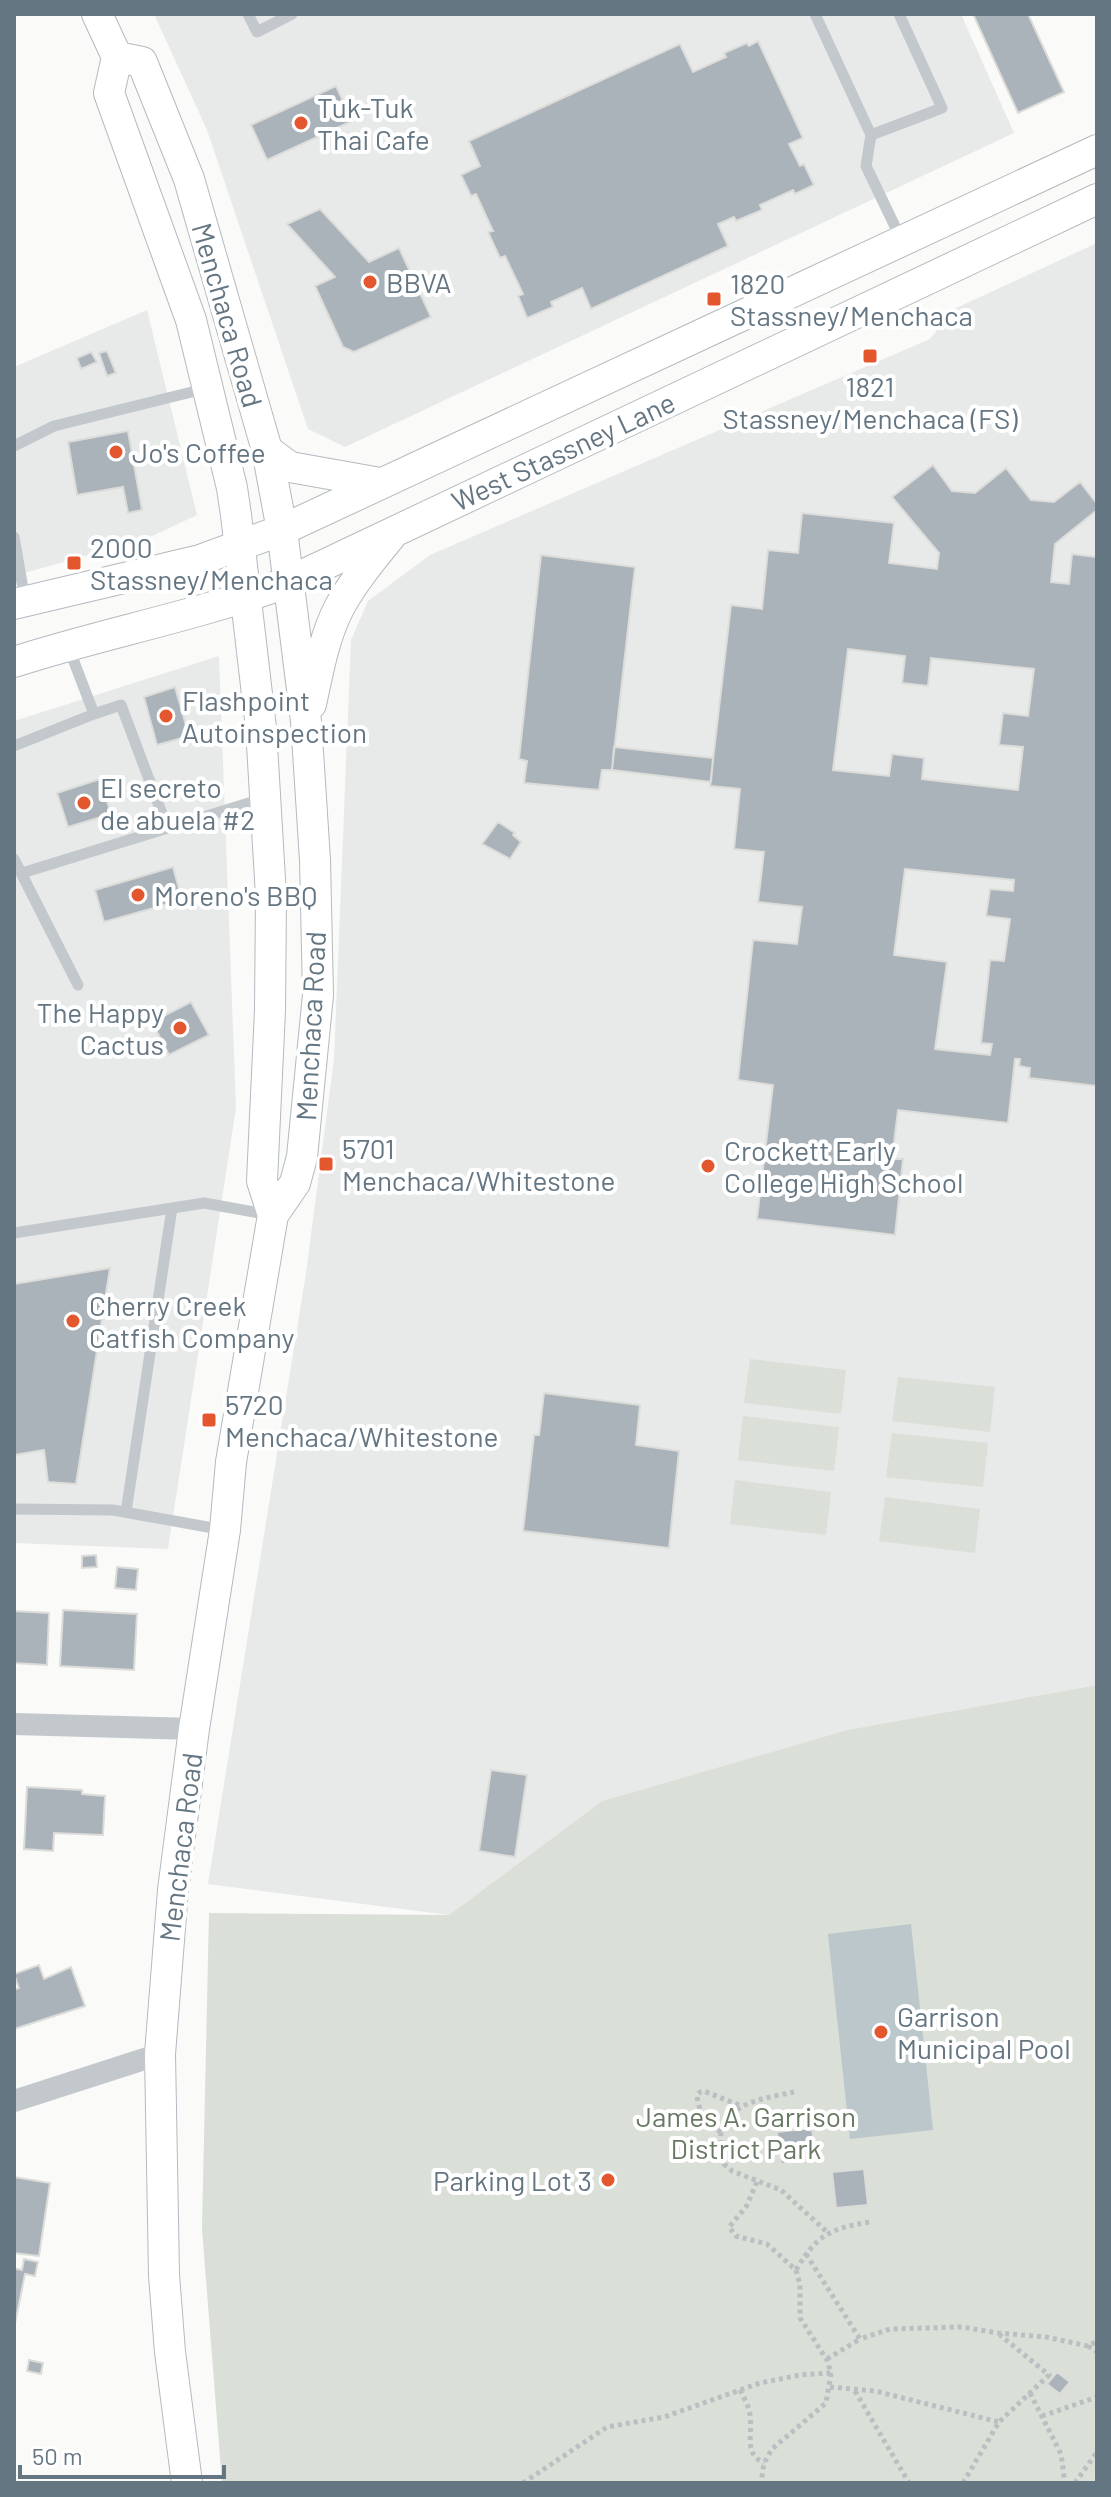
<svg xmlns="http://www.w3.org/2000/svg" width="1111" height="2497" font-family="Barlow,sans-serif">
	<rect width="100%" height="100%" fill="#fafaf8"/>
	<path fill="#e8e9e9" d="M154 14H961L1014 133 345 447 308 429 207 130Z
		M1097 243V1685L847 1730 602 1801 449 1915 208 1884 306 1273 334 1059 351 640 368 601 430 555 930 339 954 309Z
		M147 310 197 515 148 538 14 576V367Z
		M219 656 236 1108 168 1549 14 1543V721Z"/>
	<path fill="#dadfd7" d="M750 1359 846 1370 841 1414 744 1403Z
		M898 1377 995 1387 990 1432 892 1421Z
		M743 1416 839 1427 834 1471 738 1460Z
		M892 1433 988 1443 983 1487 886 1477Z
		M735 1480 831 1492 826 1535 730 1524Z
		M885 1497 980 1509 975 1553 879 1541Z
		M1097 1685V2483H222L202 2229 209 1913 449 1915 602 1801 847 1730Z"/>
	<path fill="#bbc7cb" d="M911 1924 933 2130 850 2139 828 1934Z"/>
	<path fill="#aab3b9" stroke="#dcdcda" stroke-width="2" fill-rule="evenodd" d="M973 14H1028L1064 92 1018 113Z
		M758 41 803 138 789 144 800 166 804 164 814 185 795 194 793 190 760 205 762 210 736 221 734 217 718 224 728 246 591 309 582 288 551 302 553 307 527 318 518 296 523 294 505 256 500 258 488 232 493 231 476 194 471 196 461 175 480 166 469 141 680 44 693 72 726 57 724 53 747 43 749 46Z
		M336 86 352 121 267 160 251 125Z
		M320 209 369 262 399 248 431 317 354 352 343 347 315 286 335 277 287 224Z
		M107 351 116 373 107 376 99 353Z
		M91 352 97 362 81 369 77 358Z
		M128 431 142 510 128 513 123 487 77 495 68 442Z
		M933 465 952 491 975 493 1006 468 1031 500 1054 502 1080 482 1097 504V510L1055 544 1051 582 1069 584 1072 554 1097 557V1086L1029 1078 1030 1068 1019 1066 1020 1059H1015L1008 1123 898 1110 892 1159H903L895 1235 757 1219 773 1085 738 1080 753 940 797 944 802 907 758 902 764 852 734 849 740 789 710 786 731 605 762 609 768 550 798 553 802 513 894 523 889 563 937 569 939 553 892 497ZM848 649 905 656 902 683 928 686 931 658 1034 669 1028 716 1003 713 999 745 1023 747 1018 790 922 779 924 758 892 754 889 776 833 770ZM905 869 1014 880 1013 891 990 889 986 916 1010 919 1004 961 990 960 981 1043 992 1044 990 1055 935 1049 947 962 894 955Z
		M541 555 635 567 612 770H602L599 790 524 783 527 761 519 759Z
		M175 687 189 736 157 745 144 697Z
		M614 747 713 758 711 782 612 770Z
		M100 779 111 814 68 827 57 793Z
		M498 822 515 833 513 835 521 842 510 859 482 844Z
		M173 867 182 900 104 922 95 890Z
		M191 1002 209 1035 169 1055 152 1022Z
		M110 1268 76 1484 48 1482 44 1450 14 1455V1284Z
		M544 1393 640 1405 636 1445 679 1451 669 1548 523 1531 534 1435H539Z
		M96 1555 97 1567 82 1568V1556Z
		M117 1567 138 1569 136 1590 115 1588Z
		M63 1610 137 1614 134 1670 60 1666Z
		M14 1611 49 1613 47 1665 14 1663Z
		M491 1770 527 1775 515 1857 479 1851Z
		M27 1787 82 1790V1794L105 1796 103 1835 54 1833 53 1851 24 1849Z
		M39 1965 44 1979 71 1967 85 2006 14 2029V1990L19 1988 14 1974Z
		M812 2128 816 2160 781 2164 777 2132Z
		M864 2169 868 2205 836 2208 832 2172Z
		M14 2177 50 2183 39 2256 14 2253Z
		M24 2259 38 2262 35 2276 25 2274 14 2329V2268L22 2270Z
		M29 2360 43 2363 41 2374 27 2371Z
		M1057 2372 1070 2382 1060 2394 1047 2384Z"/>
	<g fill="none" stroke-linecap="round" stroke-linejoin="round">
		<g stroke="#b3babf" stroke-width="32">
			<path id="secondary" d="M97 14 117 57 109 93 191 320 232 488 236 515 261 728 271 896 270 1010 262 1181 273 1215
				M117 57 142 62 189 179 267 450 282 530 306 721 315 860 318 995 302 1157 295 1183 273 1215 231 1462 225 1530 194 1729 173 1890 160 2054 164 2275 170 2352 187 2483
				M267 450 290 467 380 483
				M14 604 200 560 282 530 1097 150
				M14 662C104 633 201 615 288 582L1097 199
				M311 704C318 672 324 637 339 608 353 582 372 559 390 537"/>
		</g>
		<path stroke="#bbbfc2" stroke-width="5" stroke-dasharray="4 4" stroke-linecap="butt" d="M794 2092C767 2098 729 2101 721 2133 719 2143 723 2155 724 2164L732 2171 781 2190 827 2232
			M721 2132C707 2125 698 2111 697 2095L700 2092 704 2091 741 2106
			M757 2182 746 2207 729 2227 736 2236 767 2244 796 2270 800 2285V2318L827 2360 831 2373 826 2403 772 2449 764 2463 761 2483
			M806 2254 860 2339 890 2329 962 2327 998 2333 1046 2337 1088 2346 1097 2341
			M796 2270C817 2235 829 2229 869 2222
			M1088 2346 1097 2352
			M827 2359 860 2339
			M830 2387 875 2391 999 2422
			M740 2390C744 2398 749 2406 750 2415 753 2434 743 2453 764 2463
			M855 2391 909 2483
			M1030 2393 1061 2454 1065 2483
			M1042 2416 1097 2397
			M523 2483 607 2427 664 2417 760 2383 800 2375 831 2373
			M963 2483 999 2422 1049 2375 1000 2335
			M1075 2483 1097 2452"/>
		<path stroke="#c3c8cc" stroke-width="11" d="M248 14 257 32 292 14
			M815 14 871 135 866 166 902 241
			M871 135 942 108 899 14
			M14 446 54 426 208 388
			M14 537 25 600
			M203 706 256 694
			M94 714 121 705 167 827
			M14 746 94 714 68 646
			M14 859 78 985
			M22 873 262 799
			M14 1233 204 1203 270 1215
			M14 1509 113 1510 224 1530
			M126 1512 172 1208"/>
		<path stroke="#c3c8cc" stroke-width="22" d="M14 1724 194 1729
			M14 2101 160 2054"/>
		<use href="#secondary" stroke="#fff" stroke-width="30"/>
	</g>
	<g fill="#e4572e" stroke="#fff" stroke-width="3">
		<circle cx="301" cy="123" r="8"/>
		<circle cx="370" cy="282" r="8"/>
		<rect x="706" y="291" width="16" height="16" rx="4"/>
		<rect x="862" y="348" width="16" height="16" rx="4"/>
		<circle cx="116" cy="452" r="8"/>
		<rect x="66" y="555" width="16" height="16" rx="4"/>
		<circle cx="166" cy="716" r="8"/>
		<circle cx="84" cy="803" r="8"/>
		<circle cx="138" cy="895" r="8"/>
		<circle cx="180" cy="1028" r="8"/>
		<rect x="318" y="1156" width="16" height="16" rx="4"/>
		<circle cx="708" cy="1166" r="8"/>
		<circle cx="73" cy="1321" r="8"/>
		<rect x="201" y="1412" width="16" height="16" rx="4"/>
		<circle cx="881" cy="2032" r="8"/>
		<circle cx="608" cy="2180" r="8"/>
	</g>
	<g text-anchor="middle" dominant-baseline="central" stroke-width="8" stroke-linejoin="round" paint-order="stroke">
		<g font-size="28" fill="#657683" stroke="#fff" text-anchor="start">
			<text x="317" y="107">Tuk-Tuk<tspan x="317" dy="32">Thai Cafe</tspan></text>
			<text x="386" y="282">BBVA</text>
			<text x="730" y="283">1820<tspan x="730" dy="32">Stassney/Menchaca</tspan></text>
			<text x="870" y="386" text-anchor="middle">1821<tspan x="870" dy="32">Stassney/Menchaca (FS)</tspan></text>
			<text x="132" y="452">Jo's Coffee</text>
			<text x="90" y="547">2000<tspan x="90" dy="32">Stassney/Menchaca</tspan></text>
			<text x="182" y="700">Flashpoint<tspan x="182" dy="32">Autoinspection</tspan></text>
			<text x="100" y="787">El secreto<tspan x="100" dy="32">de abuela #2</tspan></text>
			<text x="154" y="895">Moreno's BBQ</text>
			<text x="164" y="1012" text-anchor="end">The Happy<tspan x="164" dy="32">Cactus</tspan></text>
			<text x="342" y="1148">5701<tspan x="342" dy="32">Menchaca/Whitestone</tspan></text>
			<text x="724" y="1150">Crockett Early<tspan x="724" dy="32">College High School</tspan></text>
			<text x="89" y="1305">Cherry Creek<tspan x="89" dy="32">Catfish Company</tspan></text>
			<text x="225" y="1404">5720<tspan x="225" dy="32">Menchaca/Whitestone</tspan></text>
			<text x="897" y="2016">Garrison<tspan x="897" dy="32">Municipal Pool</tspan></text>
			<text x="592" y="2180" text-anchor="end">Parking Lot 3</text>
		</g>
		<g font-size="28" fill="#657683" stroke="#fff">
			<text transform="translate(228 315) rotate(74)">Menchaca Road</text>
			<text transform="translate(563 451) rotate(-25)">West Stassney Lane</text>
			<text transform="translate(310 1026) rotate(-87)">Menchaca Road</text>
			<text transform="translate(180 1847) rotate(-83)">Menchaca Road</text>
		</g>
		<g font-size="28" fill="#687a64" stroke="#fff">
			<text x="746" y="2116">James A. Garrison<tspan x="746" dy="32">District Park</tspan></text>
		</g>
	</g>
	<rect width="1111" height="2497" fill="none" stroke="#657683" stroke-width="32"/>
	<path d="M20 2465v12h204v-12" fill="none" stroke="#657683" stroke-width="4"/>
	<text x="32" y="2465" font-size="24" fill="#657683" stroke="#ffffff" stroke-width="6" paint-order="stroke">50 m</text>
</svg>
